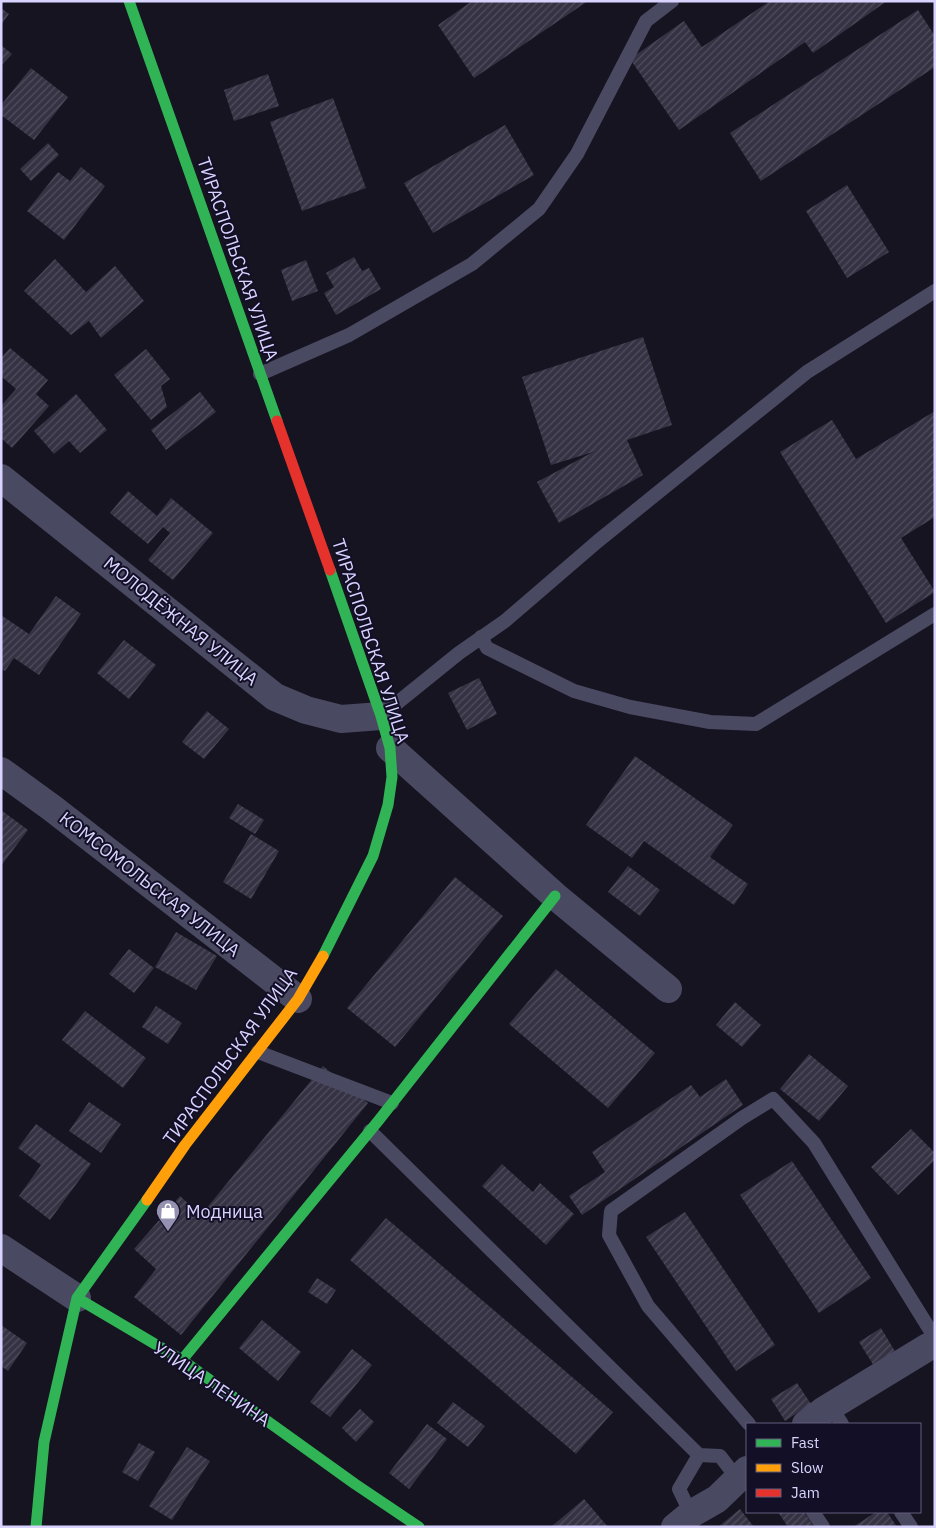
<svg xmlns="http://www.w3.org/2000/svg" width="936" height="1528" font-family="'IBM Plex Sans',sans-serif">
	<defs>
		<pattern id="building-hatch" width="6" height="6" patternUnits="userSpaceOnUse" patternTransform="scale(1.25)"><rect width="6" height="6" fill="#343243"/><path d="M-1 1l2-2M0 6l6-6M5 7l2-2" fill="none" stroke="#514f5f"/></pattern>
	</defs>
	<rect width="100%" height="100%" fill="#161421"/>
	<path fill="url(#building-hatch)" d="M472 1H588L474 78 438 25Z
		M770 1H887L813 53 805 42 679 130 630 59 684 21 702 47Z
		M1 8 9 14 1 25Z
		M918 10 935 36V67L761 181 730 133Z
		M1 45 12 54 1 66Z
		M31 68 68 97 34 140 1 115V105Z
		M268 74 279 106 234 121 224 90Z
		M333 98 366 188 302 211 270 122Z
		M505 125 534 175 433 233 404 183Z
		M48 143 59 155 31 181 20 169Z
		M81 167 105 186 64 240 27 211 58 172 70 181Z
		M847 185 889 252 847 278 806 211Z
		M354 257 362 271 369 268 381 289 336 315 324 293 334 287 326 273Z
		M55 259 86 292 115 266 144 301 101 338 89 321 71 335 24 291Z
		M306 260 318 291 292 301 281 270Z
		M643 337 672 425 627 440 643 475 559 523 537 482 593 452 551 465 522 377Z
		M10 348 48 380 36 394 49 406 12 448 1 438V406L16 389 1 376V358Z
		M146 349 170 379 161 386 167 407 151 420 114 375Z
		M200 392 216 412 166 450 151 430Z
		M76 394 107 430 80 453 69 441 54 454 34 431Z
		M935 411V517L901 538 935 592 886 623 780 452 832 420 856 459Z
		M128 491 157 516 171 498 213 533 173 580 148 560 170 533 163 527 148 544 110 513Z
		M56 596 81 614 39 675 14 658 5 671 1 669V615L29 634Z
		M124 640 156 665 129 699 97 673Z
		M479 678 497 714 467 730 448 693Z
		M207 711 229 729 204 759 182 742Z
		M635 756 733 825 710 857 748 884 734 905 644 841 632 858 586 825Z
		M238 804 264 820 255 834 229 818Z
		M1 810 28 830 1 866Z
		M251 834 279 851 251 899 223 882Z
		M628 866 660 890 640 916 608 892Z
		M455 877 503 916 395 1047 347 1008Z
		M176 932 217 956 196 990 155 967Z
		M129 949 154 968 134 993 109 974Z
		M556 969 655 1053 608 1108 509 1024Z
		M735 1002 761 1025 742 1047 716 1025Z
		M156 1006 182 1023 168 1044 142 1027Z
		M85 1011 146 1058 123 1088 62 1040Z
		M809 1054 848 1086 819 1121 780 1089Z
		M323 1066 368 1103 181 1335 134 1297 156 1269 134 1249 180 1196 201 1215Z
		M726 1079 743 1105 582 1215 569 1196 605 1172 592 1152 691 1085 700 1097Z
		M89 1102 121 1124 101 1153 69 1131Z
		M36 1124 91 1164 50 1220 19 1196 41 1165 18 1148Z
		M911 1129 935 1153V1160L898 1195 871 1167Z
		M792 1161 871 1278 819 1313 740 1195Z
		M502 1164 533 1192 540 1183 574 1214 546 1245 482 1186Z
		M685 1212 775 1345 736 1371 646 1237Z
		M386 1218 613 1412 576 1454 350 1260Z
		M317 1278 336 1290 327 1304 308 1292Z
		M262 1320 301 1352 278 1381 239 1348Z
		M1 1325 27 1343 8 1371 1 1366Z
		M881 1328 896 1353 874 1366 859 1342Z
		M352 1349 372 1365 330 1417 310 1402Z
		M797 1383 811 1404 785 1421 771 1399Z
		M453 1402 485 1426 468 1447 437 1423Z
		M360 1409 374 1422 356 1442 342 1428Z
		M427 1424 447 1439 409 1489 389 1473Z
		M139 1443 155 1452 138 1481 122 1472Z
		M187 1447 210 1461 172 1520 149 1506Z
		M584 1499 608 1527H551Z
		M740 1509 754 1527H718Z
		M778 1512H804L814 1527H788Z
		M876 1512H887L897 1527H853Z"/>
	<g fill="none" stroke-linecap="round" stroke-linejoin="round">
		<path stroke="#4a4962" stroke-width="14" d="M260 374 349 335 472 264 539 209 577 154 646 21 672 1
			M481 637 487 648 574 691 630 707 710 722 756 724 935 614
			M381 716 459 653 505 621 598 541 807 372 935 291
			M258 1052 392 1103
			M370 1131 699 1455 720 1456 737 1478
			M831 1407 842 1424
			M749 1424 648 1306 609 1235 611 1211 742 1118 773 1099 814 1143 935 1338
			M813 1512 823 1527
			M901 1512 911 1527
			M691 1514 679 1489 699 1455"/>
		<path stroke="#4a4962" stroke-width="28" d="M1 478 275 697 306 710 341 719 381 716
			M390 748 555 896 668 989
			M1 771 52 808 298 999
			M1 1248 77 1298
			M806 1424 823 1411 928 1347 935 1345
			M675 1527 691 1514 717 1499 747 1470"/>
		<path stroke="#30b455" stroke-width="11" d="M129 1 277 421
			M323 956 373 856 388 805 392 777 390 748 381 716 330 570
			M77 1298 182 1360 355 1484 419 1527
			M182 1360 379 1120 555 896
			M36 1527 44 1442 77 1298 147 1200"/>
		<path stroke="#ff9f0a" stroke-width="11" d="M147 1200 185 1145 298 999 323 956"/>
		<path stroke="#e5322d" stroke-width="11" d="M277 421 330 570"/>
	</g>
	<defs>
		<g id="shop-pin" transform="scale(1.25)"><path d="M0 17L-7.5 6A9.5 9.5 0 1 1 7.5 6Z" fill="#9591b1" stroke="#130f26"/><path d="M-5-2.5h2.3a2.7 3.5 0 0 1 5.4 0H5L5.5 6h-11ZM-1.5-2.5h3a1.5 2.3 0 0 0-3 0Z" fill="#fff"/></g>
	</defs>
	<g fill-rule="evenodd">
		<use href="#shop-pin" x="168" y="1211"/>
	</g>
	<g text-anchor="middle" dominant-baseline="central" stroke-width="4" stroke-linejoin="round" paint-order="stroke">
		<g font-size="18" fill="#d9d4ff" stroke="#130f26">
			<text transform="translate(238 259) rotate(71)">ТИРАСПОЛЬСКАЯ УЛИЦА</text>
			<text transform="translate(181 621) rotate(39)">МОЛОДЁЖНАЯ УЛИЦА</text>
			<text transform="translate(371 641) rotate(72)">ТИРАСПОЛЬСКАЯ УЛИЦА</text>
			<text transform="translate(150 884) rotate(38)">КОМСОМОЛЬСКАЯ УЛИЦА</text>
			<text transform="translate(230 1056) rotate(-54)">ТИРАСПОЛЬСКАЯ УЛИЦА</text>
			<text transform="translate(212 1384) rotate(34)">УЛИЦА ЛЕНИНА</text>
		</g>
		<g font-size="18" fill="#d9d4ff" stroke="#130f26" text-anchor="start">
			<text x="186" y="1211">Модница</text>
		</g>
	</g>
	<rect width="936" height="1528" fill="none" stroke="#d9d4ff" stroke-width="5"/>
	<rect x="746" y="1423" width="175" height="90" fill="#130f26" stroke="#625e7d"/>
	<rect x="756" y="1439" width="25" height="8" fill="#30b455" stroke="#625e7d"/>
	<text x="791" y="1448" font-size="15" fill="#d9d4ff">Fast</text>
	<rect x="756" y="1464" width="25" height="8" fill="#ff9f0a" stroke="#625e7d"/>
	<text x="791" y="1473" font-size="15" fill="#d9d4ff">Slow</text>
	<rect x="756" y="1489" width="25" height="8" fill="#e5322d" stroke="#625e7d"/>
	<text x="791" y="1498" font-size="15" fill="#d9d4ff">Jam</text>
</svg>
